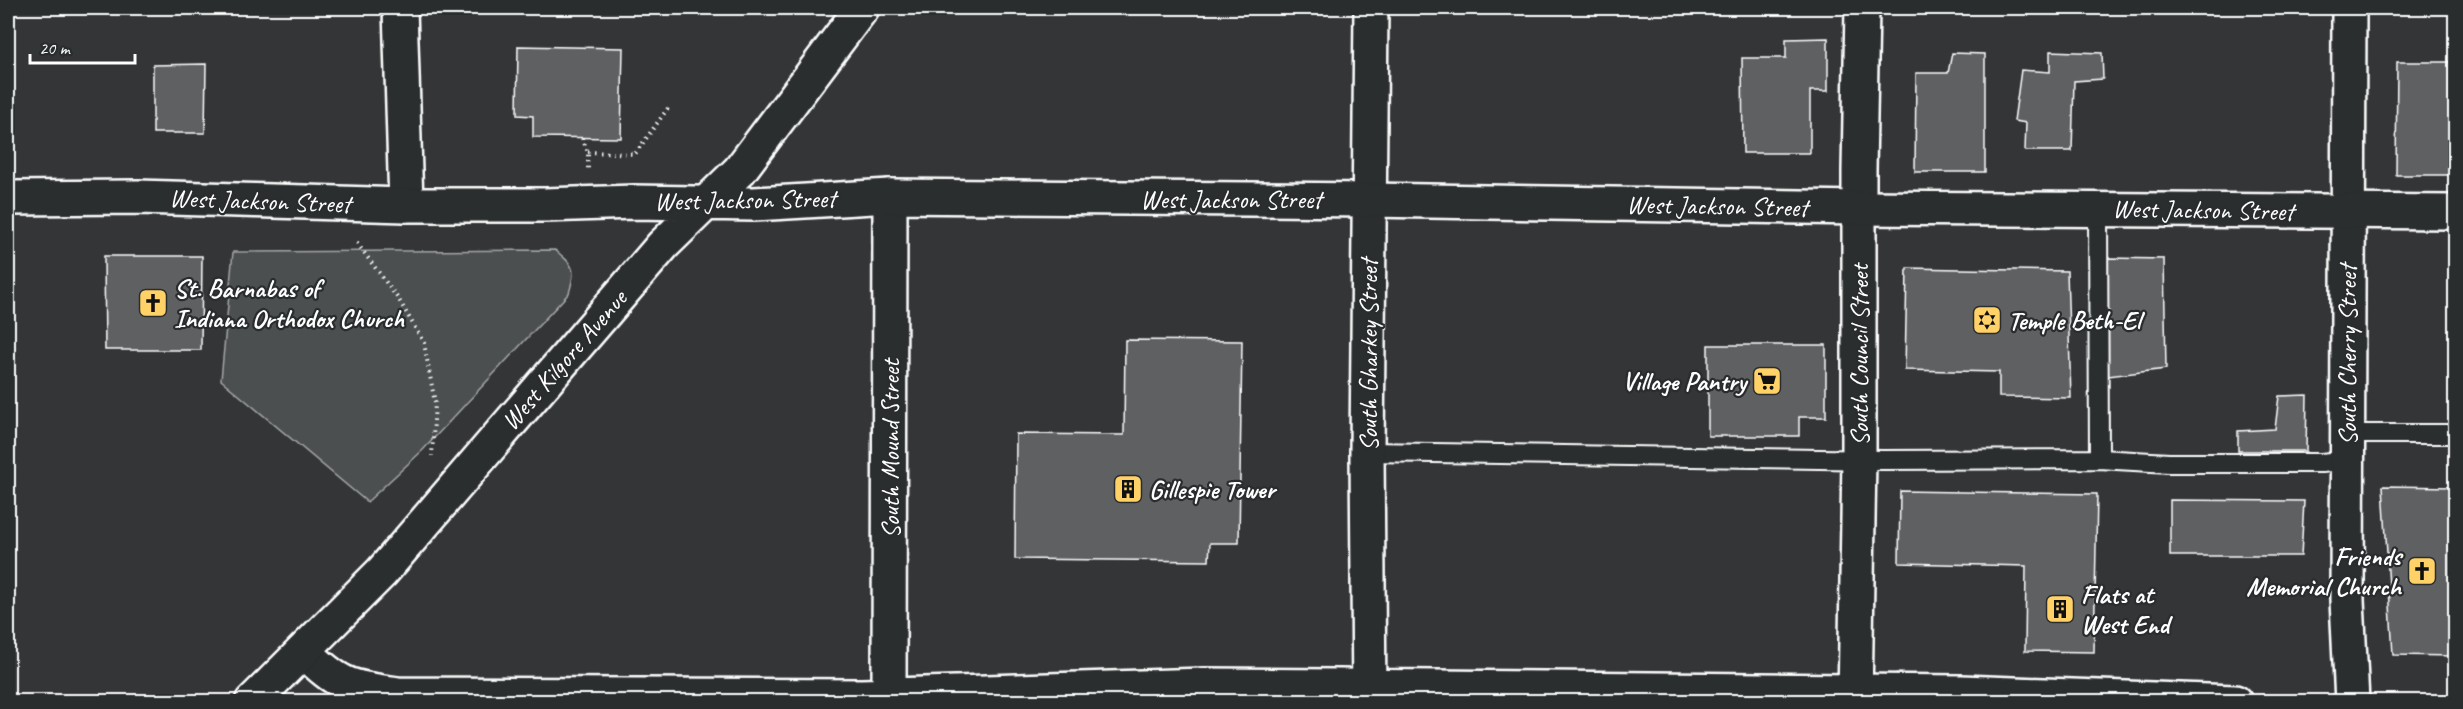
<svg xmlns="http://www.w3.org/2000/svg" width="2463" height="709" font-family="Caveat,sans-serif">
	<rect width="100%" height="100%" fill="#333536"/>
	<filter id="ink" filterUnits="userSpaceOnUse"><feTurbulence type="fractalNoise" baseFrequency=".0167" numOctaves="2"/><feDisplacementMap in="SourceGraphic" scale="12" xChannelSelector="R" yChannelSelector="G"/><feConvolveMatrix kernelMatrix="1 2 1 2 8 2 1 2 1" color-interpolation-filters="sRGB"/></filter>
	<g filter="url(#ink)">
		<path fill="#4c4f50" stroke="#a6a7a8" stroke-width="1.5" d="M555 250C575 266 576 269 569 293L423 450 367 502 221 380 233 252Z"/>
		<path fill="#5f6162" stroke="#fff" stroke-width="1.5" d="M1828 38V91H1810V153H1743L1742 58H1786V39Z
			M518 46 623 48 621 138 533 137V116L517 115Z
			M2050 51 2102 53 2103 79 2074 81 2072 151H2025L2026 123 2014 121 2021 70 2050 72Z
			M1952 53 1985 54V172H1915L1916 73H1948Z
			M2397 62H2452L2451 175H2396Z
			M206 64 205 133H153V65Z
			M104 256H202L201 350H105Z
			M2108 258 2164 259 2166 369 2108 376Z
			M1907 268 2067 271 2071 398 1999 397V372L1905 370Z
			M1125 340 1242 341 1239 543H1210L1209 561 1015 559 1016 434 1124 435Z
			M1708 345H1826V417H1799V436H1708Z
			M2307 395 2306 451H2238V431L2275 429 2279 396Z
			M2383 486 2456 487V656L2393 655Z
			M1900 491 2097 494 2094 652 2025 651 2026 566 1899 563Z
			M2170 500 2304 501 2301 556H2170Z"/>
		<g fill="none" stroke-linecap="round" stroke-linejoin="round">
			<g stroke="#fff" stroke-width="22">
				<path id="service" d="M2098 209 2099 459
					M2346 434H2456
					M1367 452 1883 460 2099 459 2169 463H2322L2347 460"/>
			</g>
			<g stroke="#fff" stroke-width="38">
				<path id="minor" d="M400 8 406 205
					M2349 8 2347 600 2352 702
					M304 651C340 687 349 687 398 694L862 696 1204 685 1337 686 1961 692 2235 702
					M889 702 890 196
					M1369 702 1367 452 1371 8
					M1855 702 1859 458V170L1862 8"/>
			</g>
			<g stroke="#fff" stroke-width="38">
				<path id="secondary" d="M8 198 138 197 406 205H545L634 202 754 204 890 196 1369 200 1859 208 2456 212
					M252 702 382 572 663 245 740 170 862 8"/>
			</g>
			<path stroke="#fff" stroke-width="4" stroke-dasharray="1.5 4.5" stroke-linecap="butt" d="M582 138 588 152V171
				M588 152 635 154 668 108
				M357 243 399 300 424 343 435 403 432 456"/>
			<use href="#service" stroke="#2a2d2e" stroke-width="18"/>
			<use href="#minor" stroke="#2a2d2e" stroke-width="33"/>
			<use href="#secondary" stroke="#2a2d2e" stroke-width="33"/>
		</g>
	</g>
	<defs>
		<g id="church-square" transform="scale(1.5)"><rect x="-9" y="-9" width="18" height="18" rx="4" fill="#ffd166" stroke="#2a2d2e"/><path d="M-1.2-6h2.4v3.5h3.3v2.4h-3.3V6h-2.4V-.1h-3.3v-2.4h3.3Z" fill="#111"/></g>
		<g id="synagogue-square" transform="scale(1.5)"><rect x="-9" y="-9" width="18" height="18" rx="4" fill="#ffd166" stroke="#2a2d2e"/><path d="M0-6.5L5.6 3.2H-5.6ZM0 6.5L5.6-3.2H-5.6Z" fill="#111"/></g>
		<g id="supermarket-square" transform="scale(1.5)"><rect x="-9" y="-9" width="18" height="18" rx="4" fill="#ffd166" stroke="#2a2d2e"/><path d="M-6-5.5h2.5l.6 2H6L4.5 2H-2.5L-4.4-4H-6ZM-1.5 3.2a1.3 1.3 0 1 0 .1 0ZM3 3.2a1.3 1.3 0 1 0 .1 0Z" fill="#111"/></g>
		<g id="building-square" transform="scale(1.5)"><rect x="-9" y="-9" width="18" height="18" rx="4" fill="#ffd166" stroke="#2a2d2e"/><path d="M-4-6H4V6H1V3H-1V6H-4ZM-2.5-4.3h1.7v1.8h-1.7ZM.8-4.3h1.7v1.8H.8ZM-2.5-1h1.7V.8h-1.7ZM.8-1h1.7V.8H.8Z" fill="#111"/></g>
	</defs>
	<g fill-rule="evenodd">
		<use href="#church-square" x="153" y="303"/>
		<use href="#synagogue-square" x="1987" y="320"/>
		<use href="#supermarket-square" x="1767" y="381"/>
		<use href="#building-square" x="1128" y="489"/>
		<use href="#church-square" x="2422" y="571"/>
		<use href="#building-square" x="2060" y="609"/>
	</g>
	<g text-anchor="middle" dominant-baseline="central" stroke-width="4.5" stroke-linejoin="round" paint-order="stroke">
		<g font-size="26" fill="#fff" stroke="#2a2d2e">
			<text x="1231" y="199">West Jackson Street</text>
			<text transform="translate(745 200) rotate(-1)">West Jackson Street</text>
			<text transform="translate(260 201) rotate(2)">West Jackson Street</text>
			<text transform="translate(1717 206) rotate(1)">West Jackson Street</text>
			<text transform="translate(2203 210) rotate(1)">West Jackson Street</text>
			<text transform="translate(1368 355) rotate(-90)">South Gharkey Street</text>
			<text transform="translate(1859 355) rotate(-90)">South Council Street</text>
			<text transform="translate(2347 355) rotate(-90)">South Cherry Street</text>
			<text transform="translate(564 360) rotate(-49)">West Kilgore Avenue</text>
			<text transform="translate(890 449) rotate(-90)">South Mound Street</text>
		</g>
		<g font-size="26" font-weight="bold" fill="#fff" stroke="#2a2d2e" text-anchor="start">
			<text x="174" y="288">St. Barnabas of<tspan x="174" dy="30">Indiana Orthodox Church</tspan></text>
			<text x="2008" y="320">Temple Beth-El</text>
			<text x="1746" y="381" text-anchor="end">Village Pantry</text>
			<text x="1149" y="489">Gillespie Tower</text>
			<text x="2401" y="556" text-anchor="end">Friends<tspan x="2401" dy="30">Memorial Church</tspan></text>
			<text x="2081" y="594">Flats at<tspan x="2081" dy="30">West End</tspan></text>
		</g>
	</g>
	<rect width="2463" height="709" fill="none" stroke="#2a2d2e" stroke-width="30"/>
	<rect x="15" y="15" width="2433" height="679" fill="none" stroke="#fff" stroke-width="2" filter="url(#ink)"/>
	<path d="M30 54v9h105v-9" fill="none" stroke="#ffffff" stroke-width="3"/>
	<text x="39" y="54" font-size="18" fill="#ffffff" stroke="#2a2d2e" stroke-width="4.5" paint-order="stroke">20 m</text>
</svg>
